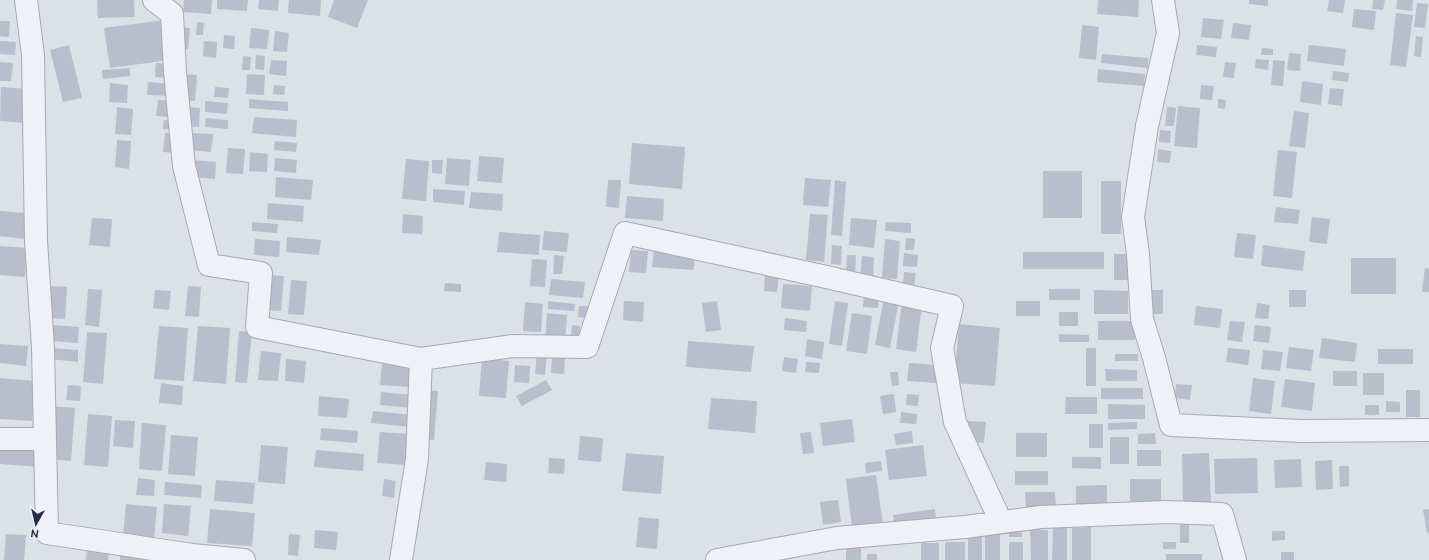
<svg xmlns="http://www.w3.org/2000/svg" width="1429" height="560" font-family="Ubuntu,sans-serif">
	<rect width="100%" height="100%" fill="#dce0e7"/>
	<path fill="#b8becb" d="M97 0H134L135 17 98 18Z
		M184 0H212L211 14 183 12Z
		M217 0H248L247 11 217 9Z
		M259 0H279L278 11 258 9Z
		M289 0H321L320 16 288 13Z
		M334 0H368L357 28 328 17Z
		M1098 0H1139L1138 17 1097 14Z
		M1249 0H1268V6L1249 4Z
		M1329 0H1345L1343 13 1327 11Z
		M1373 0H1385L1383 10 1372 9Z
		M1397 0H1413L1412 11 1396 9Z
		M1417 3 1428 4 1425 28 1414 27Z
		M1354 9 1376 11 1374 30 1352 27Z
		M1396 13 1413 15 1406 67 1390 65Z
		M1203 18 1224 20 1221 39 1201 37Z
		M164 20 170 60 110 68 104 28Z
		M0 21H10L9 37 0 36Z
		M197 22 204 23 203 35H196Z
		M1233 23 1251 25 1249 40 1231 38Z
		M1082 25 1099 27 1096 60 1079 58Z
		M181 27 190 28 188 49H180Z
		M251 28 269 30 267 49 249 48Z
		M275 31 289 33 287 52 273 51Z
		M224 35 235 36 234 49 223 48Z
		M1416 36 1423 37 1421 57 1414 56Z
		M0 41 16 42 15 55 0 54Z
		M204 41 217 42 216 58 203 56Z
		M69 45 82 98 63 102 50 50Z
		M1197 45 1217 47 1216 57 1196 55Z
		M1309 45 1346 49 1344 66 1307 61Z
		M1262 48 1273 49V55H1261Z
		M1289 53 1301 54 1300 71 1287 70Z
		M1102 54 1148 58V68L1101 63Z
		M256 55 265 56 264 70 255 69Z
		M243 56 251 57 250 70H242Z
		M1256 59 1269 60 1268 70 1255 68Z
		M271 60 287 61 286 76 269 74Z
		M1273 60 1285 61 1283 86 1271 85Z
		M0 62 13 63 11 81H0Z
		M1225 62 1236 63 1234 78 1223 77Z
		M156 63 171 64 170 78 155 77Z
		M130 68V76L103 79 102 70Z
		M1098 69 1145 74 1144 86 1097 82Z
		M1333 71 1349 73 1348 82 1332 80Z
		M183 74 197 75 195 101 181 100Z
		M247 74 265 75 264 95 246 94Z
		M1302 81 1323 84 1321 105 1300 102Z
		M148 82 171 84V96L147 95Z
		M110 83 128 85 127 103 109 102Z
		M274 85 285 86 284 95 273 94Z
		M1201 85 1214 86 1212 100 1200 99Z
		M1 87 29 89 26 123 0 121Z
		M215 87 229 88 228 98 214 97Z
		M1330 88 1344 89 1342 106 1328 104Z
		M249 99 288 102V111L249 108Z
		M1218 99 1226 100 1225 109 1218 108Z
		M158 100 174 101 172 117 156 116Z
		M205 101 228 103 227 114 205 112Z
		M1178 106 1200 108 1197 148 1174 146Z
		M117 107 133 109 131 135 115 134Z
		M186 107 200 108 199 127 185 126Z
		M1167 107 1176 108 1174 126H1165Z
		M1294 111 1309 113 1305 148 1289 146Z
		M254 117 297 120 296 137 252 133Z
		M206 118 228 120V129L205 127Z
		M164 120 177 122 176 130 163 129Z
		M1160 130 1171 131 1170 143 1159 142Z
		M165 133 177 134 175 153 163 152Z
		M191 133 213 134 211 152 189 150Z
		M117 140 131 141 129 169 115 167Z
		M275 141 297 143 296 152 274 150Z
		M632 143 685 147 682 189 629 184Z
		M228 148 245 149 243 174 226 173Z
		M1158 149 1171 151 1170 163 1157 162Z
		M1278 150 1297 152 1292 198 1273 196Z
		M250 152 268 154 267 172 249 171Z
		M479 156 504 158 502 183 477 181Z
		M275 158 297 160 296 173 274 171Z
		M447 158 471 160 469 186 445 184Z
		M406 159 429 161 426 201 402 199Z
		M191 160 216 162 215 179 190 177Z
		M432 160H443L442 174 432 173Z
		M1043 171H1082V218H1043Z
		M276 177 313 180 311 200 275 197Z
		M805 178 831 180 828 207 803 205Z
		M608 180H621L619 208 606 207Z
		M835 180 846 182 842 236 831 235Z
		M1101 181H1121V234H1101Z
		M433 189 465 191 464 205 433 202Z
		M471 192 503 194 502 211 469 208Z
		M627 196 664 199 663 221 625 218Z
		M268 203 304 206 303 222 267 219Z
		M1276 207 1300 210 1298 224 1274 222Z
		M0 211 27 213 25 239 0 236Z
		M403 214 423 216 422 234 402 233Z
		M810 214 828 215 824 262 806 260Z
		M1312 217 1330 219 1327 244 1309 242Z
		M92 218 112 219 110 247 89 245Z
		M851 218 877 220 874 248 849 245Z
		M252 222 278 224 277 233 252 231Z
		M886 222 911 223V233L885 231Z
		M544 231 569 233 567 252 542 250Z
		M499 232 540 235 539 255 497 252Z
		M1237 233 1256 235 1253 259 1234 257Z
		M287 237 321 240 319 255 286 252Z
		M906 238 915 239 914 250H905Z
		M255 239 280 241 279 257 254 255Z
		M885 239 900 241 897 279 882 278Z
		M832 245 842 246 841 265 831 264Z
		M1263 245 1305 251 1303 271 1261 266Z
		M0 246 27 248 25 277 0 275Z
		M654 249 695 253 694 270 652 267Z
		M631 250 648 251 646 273 629 272Z
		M1023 252H1104V269H1023Z
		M904 253 918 255 917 267 903 266Z
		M1114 254H1131V280H1114Z
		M554 255 564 256 562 274H553Z
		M847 255H856L855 274 846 273Z
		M862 256 874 257 873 280 860 278Z
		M1351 258H1396V294H1351Z
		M532 259 547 260 545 287 530 286Z
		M1425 268 1429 269V292H1422Z
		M904 272 916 273 914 286 903 285Z
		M765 274 779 275 777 292 764 291Z
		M267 275 284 276 281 311 264 310Z
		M551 279 585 282 583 298 549 295Z
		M291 280 307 281 304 315 288 314Z
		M445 283 461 284V292L444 291Z
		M783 284 812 286 810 311 781 308Z
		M50 286 67 287 65 319 47 318Z
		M188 286 201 287 199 317 185 316Z
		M88 289 102 290 99 327 85 325Z
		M1049 289H1080V300H1049Z
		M155 290 171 291 169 310 153 308Z
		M1094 290 1128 291V314H1094Z
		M1148 290H1163V314H1148Z
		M1289 290H1306V307H1289Z
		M864 292 879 293 878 308 863 307Z
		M884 298 899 301 890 348 875 345Z
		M548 301 575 304 574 311 548 309Z
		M624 301 644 302 643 322 623 320Z
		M717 301 721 330 706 332 702 303Z
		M835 301 848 303 842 346 829 344Z
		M1016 301H1040V316H1016Z
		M525 302 543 304 541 332 523 331Z
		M902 302 922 305 916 352 896 349Z
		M1257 303 1270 305 1268 319 1255 318Z
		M579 306H590L589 318 578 317Z
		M1196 306 1222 309 1220 328 1194 325Z
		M1059 312H1078V326H1059Z
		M547 313 567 315 565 342 545 340Z
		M852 313 872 316 867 354 846 351Z
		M785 318 807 321 806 332 784 330Z
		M1098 321H1135V340H1098Z
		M1230 321 1245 322 1242 342 1227 340Z
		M959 324 1000 328 995 386 954 383Z
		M52 325 79 327 78 343 51 341Z
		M572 325 580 326 579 341 571 340Z
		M1255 325 1271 327 1269 343 1253 341Z
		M159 326 188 328 184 381 154 379Z
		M198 326 230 328 226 384 193 381Z
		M239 331 252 332 247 383 235 382Z
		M87 332 107 333 103 384 83 382Z
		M1059 334 1089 335V342H1059Z
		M1322 338 1357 343 1355 362 1319 358Z
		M807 339 824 342 822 359 805 356Z
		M688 341 754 346 751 372 686 367Z
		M0 344 28 346 26 366 0 363Z
		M1289 347 1314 350 1311 371 1286 368Z
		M51 348 78 350V362L50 359Z
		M1086 348H1096V386H1086Z
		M1228 348 1250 350 1248 365 1226 362Z
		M1378 349H1413V364H1378Z
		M1263 350 1283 352 1280 371 1261 369Z
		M261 351 281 353 278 381 258 380Z
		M537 354H547L545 375 535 374Z
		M1115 354H1138V361H1115Z
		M552 357 565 358 564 374 551 373Z
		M784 357 798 359 796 373 782 371Z
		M482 358 509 361 506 398 479 396Z
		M286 359 306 361 304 383 285 381Z
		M806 362 820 363 819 373 805 372Z
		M382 363 413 366 411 387 380 385Z
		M909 363 937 365 936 383 907 381Z
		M515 365 530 366 529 383 514 382Z
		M1105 369 1137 370V381H1106Z
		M1333 371H1357V386H1333Z
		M890 372H898L899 385 892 386Z
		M1363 373H1384V395H1363Z
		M0 378 35 381 32 421 0 419Z
		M1253 378 1275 381 1271 414 1249 411Z
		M1285 379 1315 383 1312 411 1281 407Z
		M546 380 552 390 522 406 516 396Z
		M161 383 183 386 182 405 159 403Z
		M1176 384 1192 385 1190 400 1175 398Z
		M68 385 81 386 80 401 66 400Z
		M1101 388H1143V399H1101Z
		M425 390 438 391 434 440 421 439Z
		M1406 390H1420V417H1406Z
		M381 392 414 395 412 408 380 405Z
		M894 394 896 412 883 414 880 396Z
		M907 394 919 395 918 406 906 405Z
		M319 396 349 399 347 418 318 416Z
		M1066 397H1097V414H1065Z
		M711 398 757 401 755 433 708 429Z
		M1386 401 1400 402V412H1386Z
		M1108 404 1145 405V419H1108Z
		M1365 405H1379V415H1365Z
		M51 406 75 408 71 461 47 459Z
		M373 411 412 415 411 427 371 423Z
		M901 412 917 414 916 424 900 423Z
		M88 414 112 416 108 467 84 465Z
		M852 419 855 442 823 446 820 423Z
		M115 420 135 421 133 448 113 446Z
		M967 421 986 422 984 443 965 441Z
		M1137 422V429L1108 430V423Z
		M142 423 166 425 162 471 139 469Z
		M1089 424H1103V448H1089Z
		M321 428 358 431 357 443 320 440Z
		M912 431 913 443 896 445 894 434Z
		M380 432 409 434 407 465 377 463Z
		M811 432 814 453 803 454 800 433Z
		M1016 433H1047V457H1016Z
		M1155 433 1156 444H1138V434Z
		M171 435 198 437 195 476 168 474Z
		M580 436 603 438 601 462 578 460Z
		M1110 437H1129V464H1110Z
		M0 445 40 448 38 467 0 464Z
		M261 445 288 447 285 484 258 482Z
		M923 445 927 476 889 480 885 450Z
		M316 450 364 454 363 471 314 467Z
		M1137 450H1161V466H1137Z
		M626 453 664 456 661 494 622 491Z
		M1209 453 1211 502 1183 503 1182 454Z
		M1072 457H1101V469L1072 468Z
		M549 458 565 459 564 474 548 473Z
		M1257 458 1258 493 1215 494 1214 459Z
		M1301 459 1302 487 1275 488 1274 460Z
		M1332 460 1333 489 1316 490 1315 461Z
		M881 461 882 471 866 473 865 463Z
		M486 462 507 464 506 482 484 480Z
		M1339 466H1349V486L1340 487Z
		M1015 471H1048V485H1015Z
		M876 475 883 524 852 527 846 479Z
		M138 478 155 480 154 496 136 495Z
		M384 479 396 481 394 498 382 496Z
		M1130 479H1161V501H1130Z
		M216 480 255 483 253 504 214 501Z
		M165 482 202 485 201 498 164 495Z
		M1107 485V507L1076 506V486Z
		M1025 492H1055L1056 507H1026Z
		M838 500 841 522 823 525 820 502Z
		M126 504 157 507 154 540 123 537Z
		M164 504 191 506 188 536 162 533Z
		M210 509 255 513 252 546 207 543Z
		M935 509 937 525 895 530 893 515Z
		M1429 509V533H1427L1423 510Z
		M639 517 659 519 657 549 636 547Z
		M1180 524H1189V543H1180Z
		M1009 526H1021L1022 537H1009Z
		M1091 527V560H1072V528Z
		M1053 528H1067V560H1052Z
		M985 529H1000V560H985Z
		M1030 529 1048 530V560H1031Z
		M315 530 338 532 336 550 314 548Z
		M1272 531H1285V540L1272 541Z
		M6 534 26 535 24 560H4Z
		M289 534 300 535 298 556 288 555Z
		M968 535H982V560H968Z
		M945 542H965V560H945Z
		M1009 542H1023V560H1009Z
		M1163 542H1176V549H1163Z
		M921 543H939V560H921Z
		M861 546V560H846V547Z
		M87 547 109 548 108 560H86Z
		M120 552 150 554V560H120Z
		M1281 552H1294V560H1281Z
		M867 554H877V560H867Z
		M1166 554H1202V560H1166Z"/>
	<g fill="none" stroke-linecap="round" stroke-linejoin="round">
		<g stroke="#a5aab5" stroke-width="24">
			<path id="minor" d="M26 0 33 55 36 241 43 348 47 533 192 555 244 560
				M154 0 172 14 175 72 184 166 209 265 261 273 257 327 421 359
				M1163 0 1168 33 1147 126 1133 217 1138 254 1142 319 1154 358 1171 425 1301 431 1429 430
				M0 439H45
				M401 560 417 459 421 359 513 346 587 347 625 233 822 276 952 306 942 348 955 422 1001 522
				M717 560 837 538 965 527 1041 517 1166 512 1222 514 1235 560"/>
		</g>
		<use href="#minor" stroke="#eff1f6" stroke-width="22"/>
	</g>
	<g transform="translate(36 524) rotate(188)" stroke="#ebeff5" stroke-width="3" paint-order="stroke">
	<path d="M0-3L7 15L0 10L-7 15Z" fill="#242c3f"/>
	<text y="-6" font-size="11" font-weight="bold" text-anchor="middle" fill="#242c3f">N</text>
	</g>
</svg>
